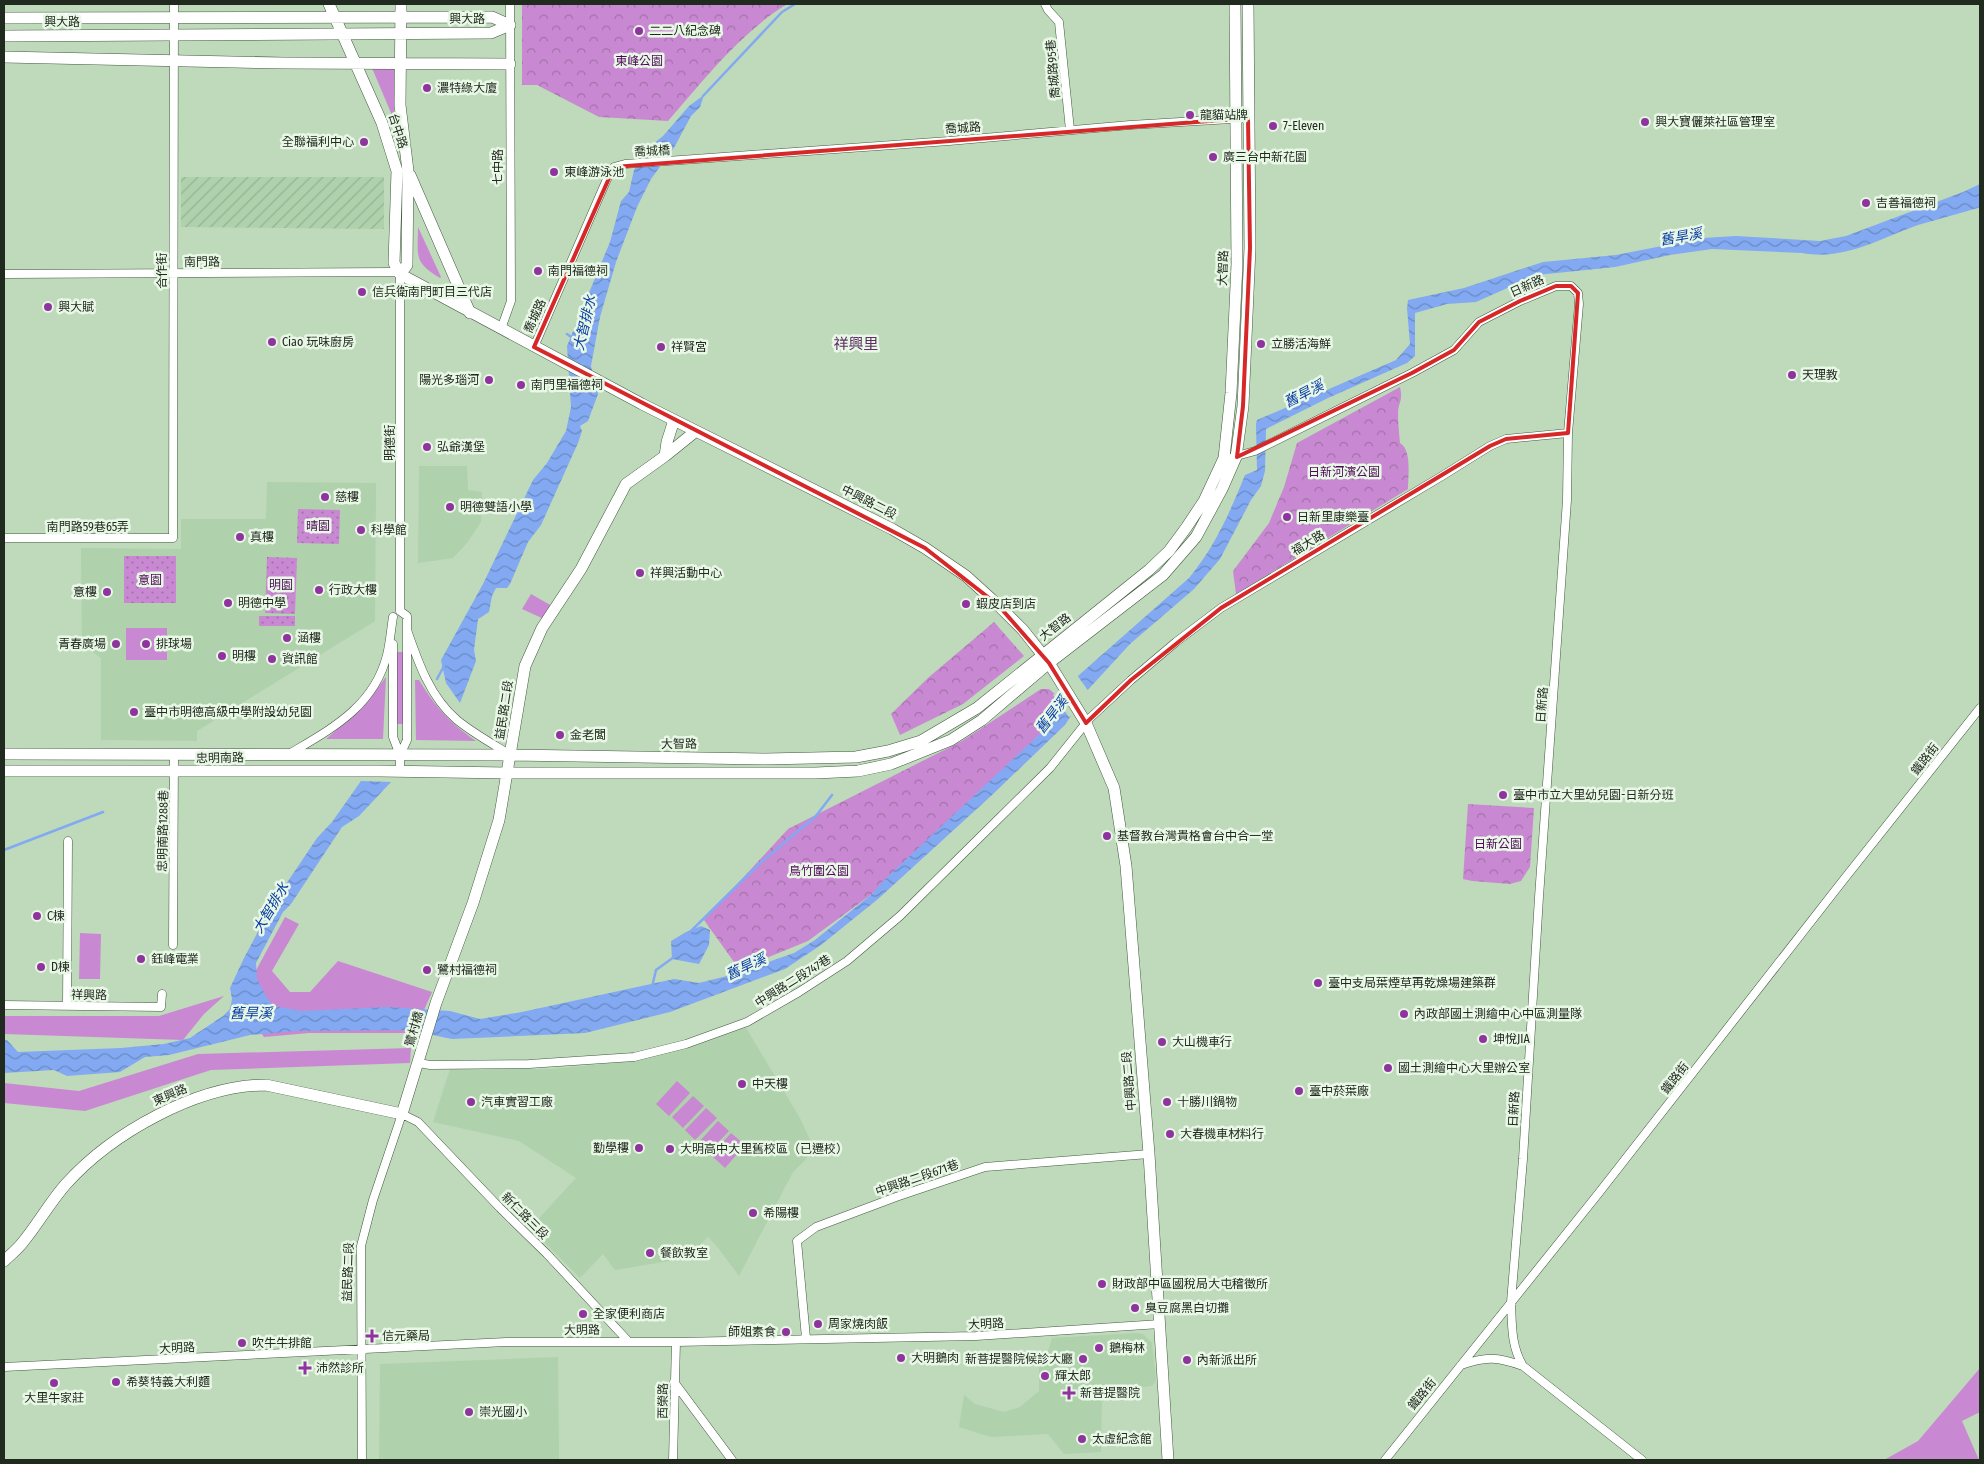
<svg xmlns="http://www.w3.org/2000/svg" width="1984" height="1464" font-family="'Fira Sans Condensed','Noto Sans TC',sans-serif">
	<defs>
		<pattern id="industrial-furrows" width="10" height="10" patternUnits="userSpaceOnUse" patternTransform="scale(1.25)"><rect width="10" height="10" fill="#afd1ab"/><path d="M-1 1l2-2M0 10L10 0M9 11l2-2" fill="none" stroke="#96b493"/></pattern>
		<pattern id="park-crowns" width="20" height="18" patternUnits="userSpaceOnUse" patternTransform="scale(1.25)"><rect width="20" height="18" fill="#c989d2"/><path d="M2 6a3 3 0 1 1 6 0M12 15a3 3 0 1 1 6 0" fill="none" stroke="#a370aa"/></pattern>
		<pattern id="garden-dots" width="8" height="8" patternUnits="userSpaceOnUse" patternTransform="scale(1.25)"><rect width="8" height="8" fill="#c989d2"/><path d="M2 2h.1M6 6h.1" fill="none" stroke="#a370aa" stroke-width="1.8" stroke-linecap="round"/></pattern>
		<pattern id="water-waves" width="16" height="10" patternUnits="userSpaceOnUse" patternTransform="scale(1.25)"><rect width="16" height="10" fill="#82a9f2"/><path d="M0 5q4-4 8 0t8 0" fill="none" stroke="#6a8ac3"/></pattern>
	</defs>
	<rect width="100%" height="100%" fill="#bedaba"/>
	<path fill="#afd1ab" d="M419 466H467L468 490 482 492 481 522 467 543 453 558 418 563Z
		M267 482 376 483 375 621 197 731V741L101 740V658L82 644 81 548 181 549V519H266Z
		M745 1026 801 1120 810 1140 807 1158 793 1172 739 1276 719 1249 708 1237 687 1258 615 1270 603 1254 580 1278 530 1228 576 1178 519 1141 433 1122 450 1069H551L614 1063 633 1060Z
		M1137 1333 1143 1334 1152 1343 1156 1381 1152 1386 1102 1391 1101 1452 1064 1454 1048 1434 991 1437 959 1427 964 1395 975 1404 1004 1412 1020 1407 1039 1391V1361L1046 1358 1052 1338Z
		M558 1357 559 1460H379L380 1364Z"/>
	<path fill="url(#industrial-furrows)" d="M181 177H384V229L181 227Z"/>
	<path fill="#c989d2" d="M372 68H394V120Z
		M418 227 441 277 440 278C413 262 418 256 418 227Z
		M531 594 552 606 544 619 522 609Z
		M126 628H167V660H126Z
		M395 652H405L404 724H395Z
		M386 677 383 739H326L362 708Z
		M415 680H419C437 709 449 722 476 741L416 740Z
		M285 917 299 924 272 971 290 992H310L338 961 432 992 414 1033H309L264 1037 244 1009 254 974Z
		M80 933 101 934 100 979H79Z
		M224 996 204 1014 183 1040 4 1034V1016H159Z
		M411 1048 410 1063 211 1070 85 1111 4 1103V1083L79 1091 198 1054Z
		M677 1081 690 1093 669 1116 656 1104Z
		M693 1096 704 1106 683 1128 672 1117Z
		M706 1108 717 1118 695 1140 685 1130Z
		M718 1121 729 1131 708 1153 698 1143Z
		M731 1133 745 1145 725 1168 711 1155Z
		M1980 1368V1412L1962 1421 1979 1460H1884L1918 1441Z"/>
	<path fill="url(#park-crowns)" d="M522 4H787C739 34 705 79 668 121L599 117 537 85H522Z
		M1400 387C1403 401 1399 401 1398 412 1398 422 1399 433 1400 443 1412 450 1408 476 1408 489L1236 594 1233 571 1269 523 1284 487 1297 443Z
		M994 622 1024 656 963 704 900 735 891 714 929 677Z
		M1041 689H1049L1055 694 1056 716 1036 742 872 894 808 941 739 969 704 920 788 829 962 741Z
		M1468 804 1534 808 1530 867 1521 881 1510 884 1472 881 1463 879Z"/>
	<path fill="url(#garden-dots)" d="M298 509 340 510 339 544 297 543Z
		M124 556H176V603H124Z
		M267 557 297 558 295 614 265 613Z
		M259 616H295V626H259Z"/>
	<path fill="url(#water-waves)" d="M704 95 700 107 691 116 675 146 651 179 637 207 616 262 600 317 591 366 598 394 588 421 580 426 582 431 578 443 541 525 528 542 510 584 507 588H496L492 596 489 612 478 619 474 650 476 661 460 703 446 683 441 660 483 584 533 480 547 463 566 431 571 407 567 346 610 242 621 201 629 192 634 170 648 148 663 136 689 106Z
		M1980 184V206L1978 208C1958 214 1938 219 1918 225 1881 238 1844 261 1803 253L1712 249 1670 255 1615 267 1537 275 1476 302 1447 304 1415 313V356L1407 363 1328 398 1266 429 1265 471 1261 486 1251 500 1220 559 1194 589 1130 644 1085 693 1065 725 992 795 878 899 821 945 785 969 670 1012 585 1033 452 1039 408 1030 295 1031 250 1035 169 1055 145 1057 120 1072 67 1076 54 1070 4 1073V1040H7L18 1052 121 1048 164 1044 190 1038 223 1016 230 1009 232 999 230 988 244 958 274 902 317 838 332 822 361 781 391 782 359 816 342 827 291 904 283 912 256 963 257 979 267 998 274 1006 302 1011 388 1007 450 1011 480 1019 522 1012 674 979 699 983 731 975 794 953 815 940 872 894 883 881 1045 729 1053 698 1189 578C1216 545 1229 514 1245 475L1257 470 1256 424 1257 420 1396 360 1410 344 1407 308 1408 300 1464 288 1543 262 1616 255 1703 238 1736 236 1820 241 1846 236 1963 192Z
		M701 926 710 930 709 945 699 964 672 959 671 941 686 932Z"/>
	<path fill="#bedaba" d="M1077 675 1089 692 1076 712 1069 717 1053 695Z"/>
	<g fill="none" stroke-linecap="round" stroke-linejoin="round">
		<path stroke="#82a9f2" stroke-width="2.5" d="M703 96 782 12 795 4
			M567 334 574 339
			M437 679 444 666
			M4 850 103 812
			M690 932 760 863 816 816 832 795
			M652 987 656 970 674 957"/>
		<g stroke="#425a3f" stroke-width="9">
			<path id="street" d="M1045 4 1048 10 1059 22 1070 130
				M4 274 394 272 400 274V611
				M501 329 511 301 510 4
				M534 347 607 179 614 167 625 164 949 141 1130 125 1248 118
				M1233 457 1255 451 1412 373 1454 350 1479 322 1520 301 1556 286H1571L1578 293 1579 304 1568 433 1567 500 1539 897 1523 1159 1511 1302C1512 1325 1511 1346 1523 1366L1642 1460
				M4 538H173L174 4
				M407 630C418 662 430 697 457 720 473 733 491 743 509 754
				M393 644V737L400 755V771
				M289 754C331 729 374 707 387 655 390 643 391 629 393 617
				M400 755 407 740V616L400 611
				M173 945 174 756
				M4 1005 161 1007 162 994
				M67 1006 68 841
				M419 1063 430 1065 529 1064 634 1057 686 1044 747 1022 799 992 847 961 900 916 1050 768 1090 718 1131 680 1176 642 1221 608 1442 476 1490 446 1506 439 1568 433
				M806 1338 797 1241 816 1227 896 1197 985 1167 1149 1154
				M1461 1365C1486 1356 1498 1357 1523 1366
				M4 1367 506 1342H676L976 1336 1160 1324
				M674 1382 732 1460
				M362 1460 361 1246 373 1200 402 1114 418 1122 500 1208 547 1254 628 1341
				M673 1460 676 1342
				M1385 1460 1598 1194 1841 883 1980 708"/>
		</g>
		<g stroke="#425a3f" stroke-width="12">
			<path id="secondary" d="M329 4 382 123 397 171 394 263 400 274 642 404 892 529 925 548 966 576 998 605 1023 630 1049 663 1086 723 1114 788 1126 866 1149 1154 1168 1460
				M4 18 492 17 510 25
				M4 36 491 33 510 25
				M4 57 283 63 510 64
				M410 175 470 313
				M400 274 407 265 408 171 400 105 401 4
				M665 456 667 442 674 420
				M4 754 511 755 766 759 856 757 888 751 921 741 977 708 1149 570 1169 551 1186 528 1204 501 1224 458 1231 393 1237 264 1235 4
				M4 771H380L508 773H816L858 771 891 764 951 740 982 720 1049 663 1163 575 1196 537 1222 489 1236 457 1243 406 1250 248 1248 4
				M4 1261C10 1255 18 1249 23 1242 38 1224 50 1202 66 1184 112 1133 197 1085 266 1085L402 1114 436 1003 473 903 499 820 525 666 542 628 581 569 626 484 665 456 696 431"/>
		</g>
		<use href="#street" stroke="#fff" stroke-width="8"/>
		<use href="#secondary" stroke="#fff" stroke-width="11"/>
	</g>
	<path fill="none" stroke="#d62828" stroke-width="4" stroke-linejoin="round" d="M1248 118 1250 248 1243 406 1237 457 1412 373 1454 350 1479 322 1520 301 1556 286H1571L1578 293 1568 433 1506 439 1490 446 1221 608 1131 680 1086 723 1049 663 998 605 925 548 534 347 614 167Z"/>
	<g fill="#8f339e" stroke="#e8f7e6" stroke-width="2">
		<circle cx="639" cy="31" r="5"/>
		<circle cx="427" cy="88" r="5"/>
		<circle cx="1190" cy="115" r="5"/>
		<circle cx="1645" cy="122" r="5"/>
		<circle cx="1273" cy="126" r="5"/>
		<circle cx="364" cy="142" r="5"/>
		<circle cx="1213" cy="157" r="5"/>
		<circle cx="554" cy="172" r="5"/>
		<circle cx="1866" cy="203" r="5"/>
		<circle cx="538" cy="271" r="5"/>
		<circle cx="362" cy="292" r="5"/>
		<circle cx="48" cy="307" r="5"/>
		<circle cx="272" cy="342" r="5"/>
		<circle cx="1261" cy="344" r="5"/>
		<circle cx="661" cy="347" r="5"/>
		<circle cx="1792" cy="375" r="5"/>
		<circle cx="489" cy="380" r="5"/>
		<circle cx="521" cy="385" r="5"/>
		<circle cx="427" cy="447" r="5"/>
		<circle cx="325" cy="497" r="5"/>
		<circle cx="450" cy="507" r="5"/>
		<circle cx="1287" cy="517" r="5"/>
		<circle cx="361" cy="530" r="5"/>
		<circle cx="240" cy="537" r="5"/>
		<circle cx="640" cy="573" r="5"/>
		<circle cx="319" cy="590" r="5"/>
		<circle cx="107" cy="592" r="5"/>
		<circle cx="228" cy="603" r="5"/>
		<circle cx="966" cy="604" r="5"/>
		<circle cx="287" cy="638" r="5"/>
		<circle cx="116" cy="644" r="5"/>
		<circle cx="146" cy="644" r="5"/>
		<circle cx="222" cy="656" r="5"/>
		<circle cx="272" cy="659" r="5"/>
		<circle cx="134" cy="712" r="5"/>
		<circle cx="560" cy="735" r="5"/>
		<circle cx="1503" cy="795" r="5"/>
		<circle cx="1107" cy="836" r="5"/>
		<circle cx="37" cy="916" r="5"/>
		<circle cx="141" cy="959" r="5"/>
		<circle cx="41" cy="967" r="5"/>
		<circle cx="427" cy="970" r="5"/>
		<circle cx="1318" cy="983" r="5"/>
		<circle cx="1404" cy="1014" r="5"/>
		<circle cx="1483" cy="1039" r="5"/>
		<circle cx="1162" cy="1042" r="5"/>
		<circle cx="1388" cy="1068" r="5"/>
		<circle cx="742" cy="1084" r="5"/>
		<circle cx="1299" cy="1091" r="5"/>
		<circle cx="471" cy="1102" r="5"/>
		<circle cx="1167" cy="1102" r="5"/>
		<circle cx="1170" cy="1134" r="5"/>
		<circle cx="639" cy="1148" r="5"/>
		<circle cx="670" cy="1149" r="5"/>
		<circle cx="753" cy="1213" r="5"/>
		<circle cx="650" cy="1253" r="5"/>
		<circle cx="1102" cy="1284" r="5"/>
		<circle cx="1135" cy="1308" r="5"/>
		<circle cx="583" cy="1314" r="5"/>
		<circle cx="818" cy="1324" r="5"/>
		<circle cx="786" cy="1332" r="5"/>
		<path d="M369.5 1328.5h5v5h5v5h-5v5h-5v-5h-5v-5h5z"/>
		<circle cx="242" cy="1343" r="5"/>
		<circle cx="1099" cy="1348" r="5"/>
		<circle cx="901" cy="1358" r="5"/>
		<circle cx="1083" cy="1359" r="5"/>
		<circle cx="1187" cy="1360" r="5"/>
		<path d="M302.5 1360.5h5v5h5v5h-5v5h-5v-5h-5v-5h5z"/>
		<circle cx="1045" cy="1376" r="5"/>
		<circle cx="116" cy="1382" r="5"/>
		<circle cx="54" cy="1383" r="5"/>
		<path d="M1066.5 1385.5h5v5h5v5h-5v5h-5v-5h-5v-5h5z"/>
		<circle cx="469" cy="1412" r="5"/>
		<circle cx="1082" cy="1439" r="5"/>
	</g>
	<g text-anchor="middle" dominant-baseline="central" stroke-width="5" stroke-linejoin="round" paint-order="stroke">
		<g font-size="12" fill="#202a1e" stroke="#e8f7e6">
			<text x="467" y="19">興大路</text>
			<text x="62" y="22">興大路</text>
			<text transform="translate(1053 69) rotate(-95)">喬城路95巷</text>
			<text transform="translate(963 128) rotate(-4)">喬城路</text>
			<text transform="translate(398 131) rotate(72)">台中路</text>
			<text transform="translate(652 151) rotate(-3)">喬城橋</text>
			<text transform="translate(498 167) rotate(-90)">七中路</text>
			<text transform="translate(202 262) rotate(-1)">南門路</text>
			<text transform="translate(1223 268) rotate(-88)">大智路</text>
			<text transform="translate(162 271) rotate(-90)">合作街</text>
			<text transform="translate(1527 286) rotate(-24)">日新路</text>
			<text transform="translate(535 316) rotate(-66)">喬城路</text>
			<text transform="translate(390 443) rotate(-90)">明德街</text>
			<text transform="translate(869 502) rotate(27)">中興路二段</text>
			<text x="88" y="527">南門路59巷65弄</text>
			<text transform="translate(1308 543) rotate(-31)">福大路</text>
			<text transform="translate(1055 627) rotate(-38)">大智路</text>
			<text transform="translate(1542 705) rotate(-86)">日新路</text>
			<text transform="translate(504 710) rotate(-81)">益民路二段</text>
			<text transform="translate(679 744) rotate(-1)">大智路</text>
			<text transform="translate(220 758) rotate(-1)">忠明南路</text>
			<text transform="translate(1925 759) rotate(-52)">鐵路街</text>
			<text transform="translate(163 831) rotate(-89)">忠明南路1288巷</text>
			<text transform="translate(793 981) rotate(-32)">中興路二段747巷</text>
			<text transform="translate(89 995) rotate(1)">祥興路</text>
			<text transform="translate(414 1029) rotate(-74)">鷺村橋</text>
			<text transform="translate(1675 1078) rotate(-52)">鐵路街</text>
			<text transform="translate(1129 1081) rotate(-95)">中興路二段</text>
			<text transform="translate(170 1095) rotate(-23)">東興路</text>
			<text transform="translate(1514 1109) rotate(-87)">日新路</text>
			<text transform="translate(917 1178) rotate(-19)">中興路二段671巷</text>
			<text transform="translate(525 1216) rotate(45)">新仁路三段</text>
			<text transform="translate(348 1272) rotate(-88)">益民路二段</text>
			<text transform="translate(986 1324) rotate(-3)">大明路</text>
			<text transform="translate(582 1330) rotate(-1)">大明路</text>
			<text transform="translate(177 1348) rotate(-3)">大明路</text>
			<text transform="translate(1422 1394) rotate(-51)">鐵路街</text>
			<text transform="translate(663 1401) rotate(-89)">西榮路</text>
		</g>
		<g font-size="12" fill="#202a1e" stroke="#e8f7e6" text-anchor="start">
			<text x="649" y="31">二二八紀念碑</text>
			<text x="437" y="88">濃特綠大廈</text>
			<text x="1200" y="115">龍貓站牌</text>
			<text x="1655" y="122">興大寶儷萊社區管理室</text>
			<text x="1283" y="126">7-Eleven</text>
			<text x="354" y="142" text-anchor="end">全聯福利中心</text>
			<text x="1223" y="157">廣三台中新花園</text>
			<text x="564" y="172">東峰游泳池</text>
			<text x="1876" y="203">吉善福德祠</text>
			<text x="548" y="271">南門福德祠</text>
			<text x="372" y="292">信兵衛南門町目三代店</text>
			<text x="58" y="307">興大賦</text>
			<text x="282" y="342">Ciao 玩味廚房</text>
			<text x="1271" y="344">立勝活海鮮</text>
			<text x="671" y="347">祥賢宮</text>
			<text x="1802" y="375">天理教</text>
			<text x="479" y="380" text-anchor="end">陽光多瑙河</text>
			<text x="531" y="385">南門里福德祠</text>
			<text x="437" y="447">弘爺漢堡</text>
			<text x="335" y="497">慈樓</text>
			<text x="460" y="507">明德雙語小學</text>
			<text x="1297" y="517">日新里康樂臺</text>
			<text x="371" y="530">科學館</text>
			<text x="250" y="537">真樓</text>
			<text x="650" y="573">祥興活動中心</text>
			<text x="329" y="590">行政大樓</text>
			<text x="97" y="592" text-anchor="end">意樓</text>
			<text x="238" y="603">明德中學</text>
			<text x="976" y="604">蝦皮店到店</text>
			<text x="297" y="638">涵樓</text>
			<text x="106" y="644" text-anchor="end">青春廣場</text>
			<text x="156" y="644">排球場</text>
			<text x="232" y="656">明樓</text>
			<text x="282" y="659">資訊館</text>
			<text x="144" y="712">臺中市明德高級中學附設幼兒園</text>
			<text x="570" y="735">金老闆</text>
			<text x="1513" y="795">臺中市立大里幼兒園-日新分班</text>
			<text x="1117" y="836">基督教台灣貴格會台中合一堂</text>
			<text x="47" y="916">C棟</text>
			<text x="151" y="959">鈺峰電業</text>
			<text x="51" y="967">D棟</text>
			<text x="437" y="970">鷺村福德祠</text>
			<text x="1328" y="983">臺中支局葉煙草再乾燥場建築群</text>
			<text x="1414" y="1014">內政部國土測繪中心中區測量隊</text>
			<text x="1493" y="1039">坤悅JIA</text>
			<text x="1172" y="1042">大山機車行</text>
			<text x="1398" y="1068">國土測繪中心大里辦公室</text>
			<text x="752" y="1084">中天樓</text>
			<text x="1309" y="1091">臺中菸葉廠</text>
			<text x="481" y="1102">汽車實習工廠</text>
			<text x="1177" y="1102">十勝川鍋物</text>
			<text x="1180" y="1134">大春機車材料行</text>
			<text x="629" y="1148" text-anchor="end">勤學樓</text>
			<text x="680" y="1149">大明高中大里舊校區（已遷校）</text>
			<text x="763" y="1213">希陽樓</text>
			<text x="660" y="1253">餐飲教室</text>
			<text x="1112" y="1284">財政部中區國稅局大屯稽徵所</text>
			<text x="1145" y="1308">臭豆腐黑白切攤</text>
			<text x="593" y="1314">全家便利商店</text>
			<text x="828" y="1324">周家燒肉飯</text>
			<text x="776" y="1332" text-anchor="end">師姐素食</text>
			<text x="382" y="1336">信元藥局</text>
			<text x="252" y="1343">吹牛牛排館</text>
			<text x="1109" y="1348">鵝梅林</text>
			<text x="911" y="1358">大明鵝肉</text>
			<text x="1073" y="1359" text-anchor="end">新菩提醫院候診大廳</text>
			<text x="1197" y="1360">內新派出所</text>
			<text x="316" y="1368">沛然診所</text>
			<text x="1055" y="1376">輝太郎</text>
			<text x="126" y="1382">希葵特義大利麵</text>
			<text x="1080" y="1393">新菩提醫院</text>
			<text x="54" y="1398" text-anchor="middle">大里牛家莊</text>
			<text x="479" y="1412">崇光國小</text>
			<text x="1092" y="1439">太虛紀念館</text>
		</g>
		<g font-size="12" fill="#4f0859" stroke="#e8f7e6">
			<text x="639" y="61">東峰公園</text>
			<text x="1344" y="472">日新河濱公園</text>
			<text x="318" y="526">晴園</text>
			<text x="150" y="580">意園</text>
			<text x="281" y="585">明園</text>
			<text x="1498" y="844">日新公園</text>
			<text x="819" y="871">鳥竹圍公園</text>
		</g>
		<g font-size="14" font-style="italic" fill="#083da4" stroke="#e8f7e6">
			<text transform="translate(1681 237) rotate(-10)">舊旱溪</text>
			<text transform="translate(585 323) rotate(-77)">大智排水</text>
			<text transform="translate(1304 394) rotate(-27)">舊旱溪</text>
			<text transform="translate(1052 715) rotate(-52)">舊旱溪</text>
			<text transform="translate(271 908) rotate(-59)">大智排水</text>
			<text transform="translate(746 967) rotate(-25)">舊旱溪</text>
			<text x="251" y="1013">舊旱溪</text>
		</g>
		<g font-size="15" fill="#5c2f63" stroke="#e8f7e6">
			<text x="856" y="344">祥興里</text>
		</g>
	</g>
	<rect width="1984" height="1464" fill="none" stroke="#202a1e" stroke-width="10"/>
</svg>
